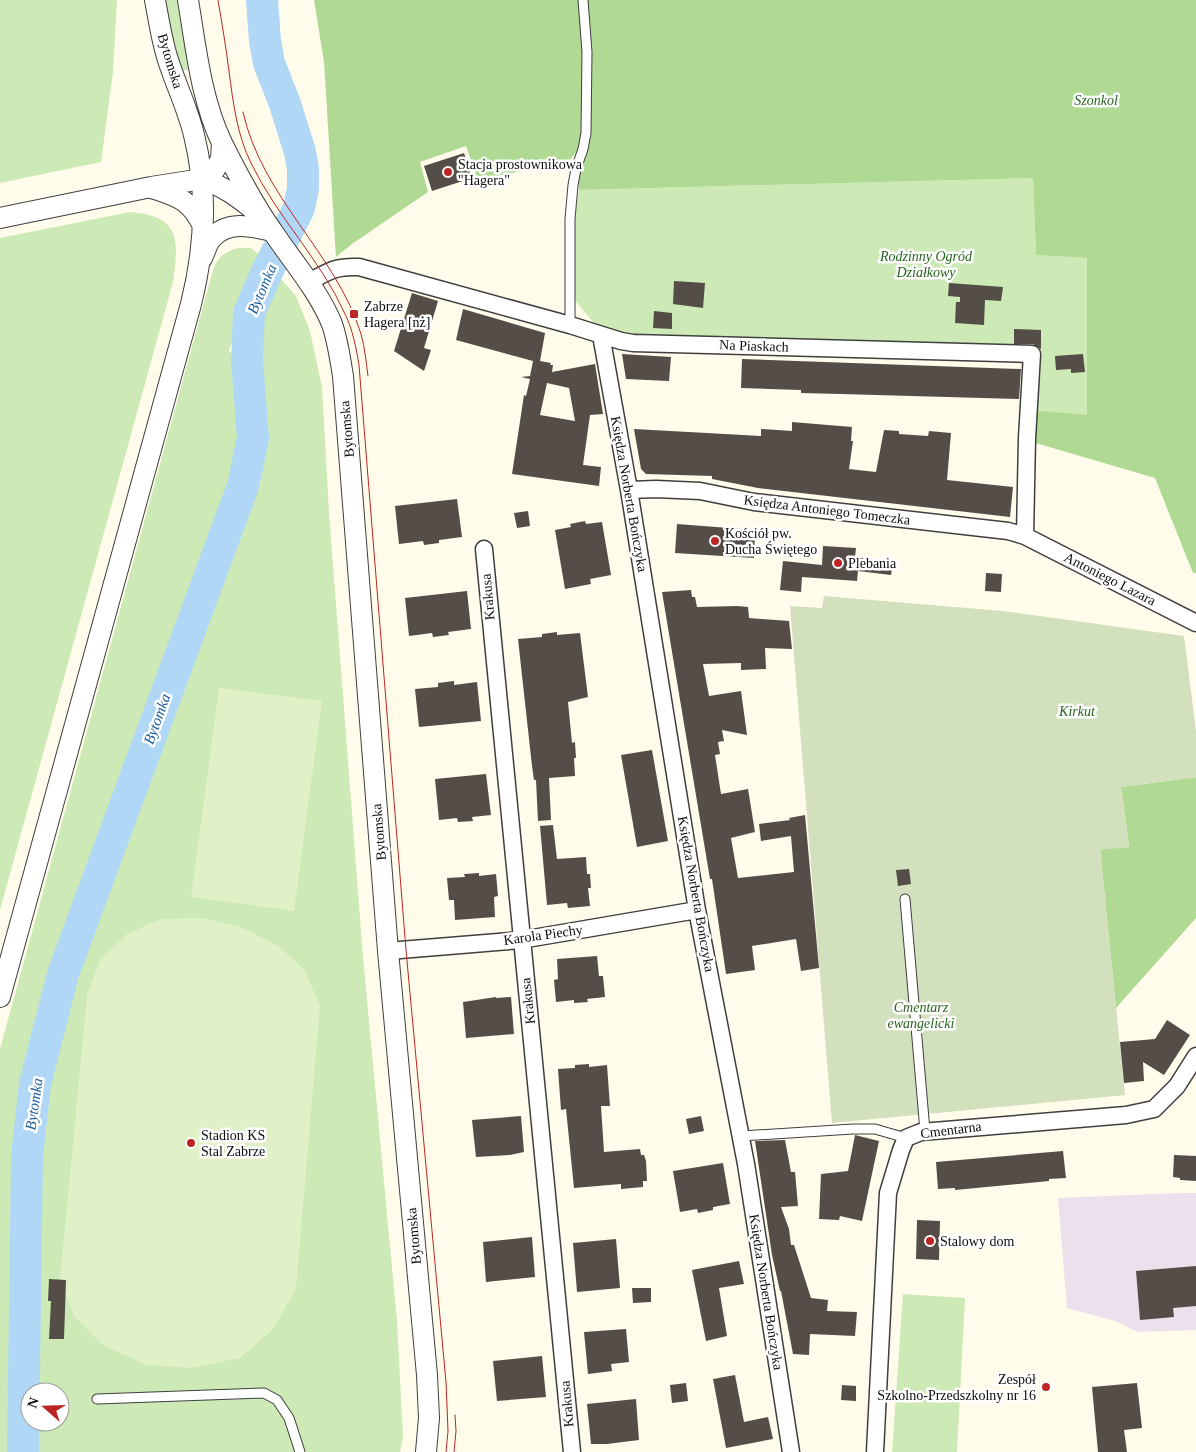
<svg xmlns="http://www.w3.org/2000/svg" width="1196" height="1452" font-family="'Times New Roman',serif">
	<rect width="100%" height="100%" fill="#fffceb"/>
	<path fill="#ebe0eb" d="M1182 1193H1196V1330L1138 1332 1115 1321 1067 1308 1058 1198Z"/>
	<path fill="#cde9b5" d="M0 0H117L113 72 101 162 0 183Z
		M165 0H177L190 69 182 71 170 27Z
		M1033 178 1036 255 1087 258V416L1030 410 1028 351 609 341 572 297 571 232 579 190Z
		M130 212C136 213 143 213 149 215 184 224 176 255 173 282L0 910V238Z
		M239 248H251L261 256 229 350 244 375 247 420 239 474 218 538 143 729 72 916 34 1036 19 1159 16 1452H0V1049L213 270C218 257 225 251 239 248Z
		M279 277 296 296 310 331 322 387 329 513 363 957 397 1321 403 1437 400 1452H32L33 1422H60V1392H33L43 1096 69 987 121 844 211 607 260 485 268 425 265 392 254 335Z
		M903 1294 965 1298 957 1452H892Z"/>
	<path fill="#b0da94" d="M314 0H579L584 51 581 135 578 150 569 161 478 180 466 146 420 162 428 192 352 244 336 257 324 62Z
		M585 0H1196V573H1193L1155 478 1022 439 1030 410 1087 415V258L1036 255 1033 178 579 190V173L586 153Z
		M1196 777V918L1116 1008 1100 849 1129 847 1121 787Z"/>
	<path fill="#d3e0bd" d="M824 596 1003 611 1184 636 1196 731V777L1121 787 1129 847 1100 850 1125 1095 832 1123 790 606 822 608Z"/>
	<path fill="#e0f0c7" d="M219 688 322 701 294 911 191 897Z
		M204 918 241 927 278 946 304 969 320 1006 296 1289 273 1329 240 1358 191 1368 146 1365 101 1344 74 1316 60 1280 87 995 100 960 127 934 161 919Z"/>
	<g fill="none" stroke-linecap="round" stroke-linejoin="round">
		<path stroke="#b0d8f6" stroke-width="32" d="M23 1452 27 1156 35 1084 63 974 243 486 253 438 247 360 249 313 267 272 299 208 303 188V169L300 152 285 104 269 63 265 41 262 0"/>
	</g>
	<path fill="#554e48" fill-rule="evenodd" d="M464 153 472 178 432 191 424 166Z
		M674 281 705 283 703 308 673 304Z
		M949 283 1003 287 1001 301 985 300 984 325 955 323 956 302H960V297L948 296Z
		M412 293 438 301 424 348 431 350 424 371 394 351Z
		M463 309 545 333 540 361 551 363 550 365H553L552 372 595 364 603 414 590 415 583 465 601 467 599 486 512 474 524 395 526 396 530 379 521 377 530 376 533 361 456 340ZM547 383 569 388 575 421 540 415Z
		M654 311 672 313V329L653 328Z
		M1014 329 1041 330V349L1033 344H1014Z
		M622 354 671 357 669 381 626 379Z
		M1083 354 1085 372 1071 373V369L1056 370 1055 356Z
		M742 359 1021 369 1019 399 841 394 801 393V390L741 388Z
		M792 422 852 427 851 441H853L849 469 876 472 884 430 899 431V434L928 436 929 431 951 433 947 480 1013 487 1010 517 758 488 712 479V476L646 474 641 469 634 429 761 436V429L792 431Z
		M457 499 462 537 439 540V543L424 545 423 541 399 544 395 506Z
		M528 511 530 526 517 528 514 513Z
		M585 521 586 524 602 522 611 575 590 579 591 584 565 589 555 530 571 527 570 524Z
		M677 524 755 530 754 558 675 553Z
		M823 546 856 548 855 557 893 562 891 575 858 571 857 581 802 577 801 592 780 590 783 561 822 565Z
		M986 573 1002 574 1001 592 985 591Z
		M691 590 692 597H695L697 607 738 606 748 607 749 618 789 621 792 649 765 648 766 669 741 670V663L703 664 709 696 741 691 747 735 722 730 724 741 718 742 720 754 715 755 721 794 748 789 755 832 731 838 738 878 794 872 791 836 761 841 759 824 790 820 789 818 805 815 819 968 801 971 796 939 752 946 755 970 726 974 712 879H710L662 592Z
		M467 591 471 629 448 632 449 635 433 637 432 633 409 636 405 598Z
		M557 632V635L580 633 588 697 568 702 572 743 575 742 576 758H574L575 776 549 778 551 820 538 821 536 780H534L532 766 518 639 542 637V634Z
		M454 681V685L477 682 481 721 419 727 415 689 438 687V683Z
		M652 750 668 841 637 847 621 755Z
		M486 774 491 815 472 817 473 821 458 822 457 818 439 820 435 779Z
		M553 825 557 859 586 857 587 874H590L591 888H588L590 906 568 908 567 903 547 905 540 826Z
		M909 869 911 884 898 886 896 870Z
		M479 873V876L496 874 498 896 494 897 495 917 455 920 454 900H449L447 878 465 877 464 874Z
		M597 956 599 976H603L605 997 587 999 588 1002 574 1003V1000L556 1002 554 980 558 979 557 959Z
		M496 997V998L511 997 514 1034 466 1038 463 1002Z
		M1167 1020 1190 1035 1164 1075 1143 1062 1144 1081 1124 1083 1120 1042 1155 1039Z
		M589 1064V1067L607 1065 610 1106H601L604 1152 640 1149 641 1155H644L646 1161 647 1181H643V1187L621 1189V1184L574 1188 566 1109 561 1110 558 1069 575 1068V1065Z
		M521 1116 524 1152 510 1155 476 1157 472 1120Z
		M701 1116 704 1131 689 1134 686 1119Z
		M855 1135 879 1141 862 1221 840 1216 839 1220 819 1219 821 1174 848 1171Z
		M785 1140 791 1172H795L798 1206 781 1207 789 1229 791 1245H794L811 1298 828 1300 827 1311 857 1312 855 1336 810 1334 809 1355 793 1354 781 1291H780L772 1255 755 1141Z
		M1063 1151 1066 1178 1049 1179V1181L955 1190V1188L938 1189 936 1162Z
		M1174 1155 1196 1156V1181L1180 1180V1178L1173 1177Z
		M723 1163 730 1204 713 1207V1210L698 1213 697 1209 680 1212 673 1171Z
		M917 1220 940 1221 939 1260 916 1259Z
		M532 1237 535 1277 486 1282 483 1242Z
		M616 1239 620 1288 577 1292 573 1243Z
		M739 1261 744 1284 719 1288 727 1336 706 1341 692 1270Z
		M1196 1266V1306L1173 1308 1174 1317 1140 1320 1136 1271Z
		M49 1279 66 1280 64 1339H49L51 1301H48Z
		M632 1288H651V1302L633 1303Z
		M626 1329 629 1362 611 1364 612 1371 588 1374 584 1332Z
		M542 1356 546 1397 497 1401 493 1361Z
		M735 1375 744 1422 768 1417 773 1439 726 1448 713 1379Z
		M686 1383 688 1401 672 1403 670 1385Z
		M1137 1383 1142 1428 1124 1430 1127 1452H1098L1092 1387Z
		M842 1385 856 1386V1401L841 1400Z
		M636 1399 639 1440 607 1444H591L587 1404Z"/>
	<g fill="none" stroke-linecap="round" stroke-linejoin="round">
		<g stroke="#3f3f3f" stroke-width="11">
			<path id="service" d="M570 325V219L573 185 576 169 583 149 586 133 587 52 583 0
				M905 899 925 1131
				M741 1136 853 1129H875L906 1138
				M97 1399 264 1393 277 1400 289 1418 300 1452"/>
		</g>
		<g stroke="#3f3f3f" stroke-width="19">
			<path id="minor" d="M309 282C329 271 335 266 359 267L570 325 621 341 633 343 1032 354 1027 438 1025 536
				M601 335 629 490 697 910 746 1164 791 1452
				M629 490 656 489 700 491 754 502 1008 531 1025 536 1196 623
				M484 549C512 850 544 1151 572 1452
				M388 951 521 940 697 910
				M875 1452 888 1193 901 1150 906 1138 921 1132 1126 1115 1154 1109 1177 1086 1196 1056"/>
		</g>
		<g stroke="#3f3f3f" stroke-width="22">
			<path id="tertiary" d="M188 0C196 48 201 99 222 143 236 171 255 207 273 232 293 262 318 290 332 324 338 341 340 359 343 376L388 951 427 1375 429 1418 426 1452
				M202 179C223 186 238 197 255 211
				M152 188C178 197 190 199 203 226
				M0 218 151 187 202 179 214 171 221 159 222 143
				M202 258C205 252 207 244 211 239 227 220 251 226 272 231
				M0 997 191 304C205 248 208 191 194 135 188 110 177 87 169 63 162 43 159 21 155 0"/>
		</g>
		<use href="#service" stroke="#fff" stroke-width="9"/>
		<use href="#minor" stroke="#fff" stroke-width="16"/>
		<use href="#tertiary" stroke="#fff" stroke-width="20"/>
		<path stroke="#bc2524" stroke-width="1" d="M218 0C222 24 226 47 229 71 233 102 237 135 251 163 277 217 321 260 345 314 353 330 356 348 359 365L406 950 446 1382 448 1431 446 1452
			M243 112C262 198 336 253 361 334 365 348 366 362 368 376
			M454 1452 456 1431 455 1415"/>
	</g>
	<g fill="#bc2524" stroke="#fff" stroke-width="2">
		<circle cx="448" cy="172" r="5"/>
		<rect x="349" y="309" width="10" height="10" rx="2.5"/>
		<circle cx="715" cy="541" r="5"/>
		<circle cx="838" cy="563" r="5"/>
		<circle cx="191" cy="1143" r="5"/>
		<circle cx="930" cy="1241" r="5"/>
		<circle cx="1046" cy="1387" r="5"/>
	</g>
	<g text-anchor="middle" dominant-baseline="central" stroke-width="5" stroke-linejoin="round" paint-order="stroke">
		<g font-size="14" fill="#0c0c0c" stroke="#fff">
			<text transform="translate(170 61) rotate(73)">Bytomska</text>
			<text transform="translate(754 346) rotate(2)">Na Piaskach</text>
			<text transform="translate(347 429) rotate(-95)">Bytomska</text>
			<text transform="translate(629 494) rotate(80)">Księdza Norberta Bończyka</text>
			<text transform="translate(827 510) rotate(7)">Księdza Antoniego Tomeczka</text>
			<text transform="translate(1110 579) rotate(27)">Antoniego Lazara</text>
			<text transform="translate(488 597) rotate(-95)">Krakusa</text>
			<text transform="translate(379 832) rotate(-95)">Bytomska</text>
			<text transform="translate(696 894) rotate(80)">Księdza Norberta Bończyka</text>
			<text transform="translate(543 935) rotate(-8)">Karola Piechy</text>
			<text transform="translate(528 1001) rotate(-96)">Krakusa</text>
			<text transform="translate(951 1130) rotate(-7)">Cmentarna</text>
			<text transform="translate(414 1236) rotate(-95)">Bytomska</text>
			<text transform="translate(766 1292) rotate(81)">Księdza Norberta Bończyka</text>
			<text transform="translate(567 1404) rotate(-95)">Krakusa</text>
		</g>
		<g font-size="14" font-style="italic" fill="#27641d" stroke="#fff">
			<text x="1096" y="100">Szonkol</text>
			<text x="926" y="256">Rodzinny Ogród<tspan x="926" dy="16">Działkowy</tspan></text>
			<text x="1077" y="711">Kirkut</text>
			<text x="921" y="1007">Cmentarz<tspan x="921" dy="16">ewangelicki</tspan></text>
		</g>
		<g font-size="14" fill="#0c0c0c" stroke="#fff" text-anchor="start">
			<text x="458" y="164">Stacja prostownikowa<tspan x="458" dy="16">"Hagera"</tspan></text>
			<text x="364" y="306">Zabrze<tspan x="364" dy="16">Hagera [nż]</tspan></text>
			<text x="725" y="533">Kościół pw.<tspan x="725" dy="16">Ducha Świętego</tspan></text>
			<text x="848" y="563">Plebania</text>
			<text x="201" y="1135">Stadion KS<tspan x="201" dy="16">Stal Zabrze</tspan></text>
			<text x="940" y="1241">Stalowy dom</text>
			<text x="1036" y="1379" text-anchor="end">Zespół<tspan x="1036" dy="16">Szkolno-Przedszkolny nr 16</tspan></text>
		</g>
		<g font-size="15" font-style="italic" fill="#155b9e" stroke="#fff">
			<text transform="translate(262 289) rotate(-67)">Bytomka</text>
			<text transform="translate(157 719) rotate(-70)">Bytomka</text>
			<text transform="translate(34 1104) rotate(-82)">Bytomka</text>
		</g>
	</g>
	<g transform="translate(45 1407) rotate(290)"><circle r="24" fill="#ffffff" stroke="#9e9e9e"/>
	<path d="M0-4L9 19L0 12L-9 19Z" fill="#bc2524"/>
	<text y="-8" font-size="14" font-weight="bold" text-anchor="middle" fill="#0c0c0c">N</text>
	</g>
</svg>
